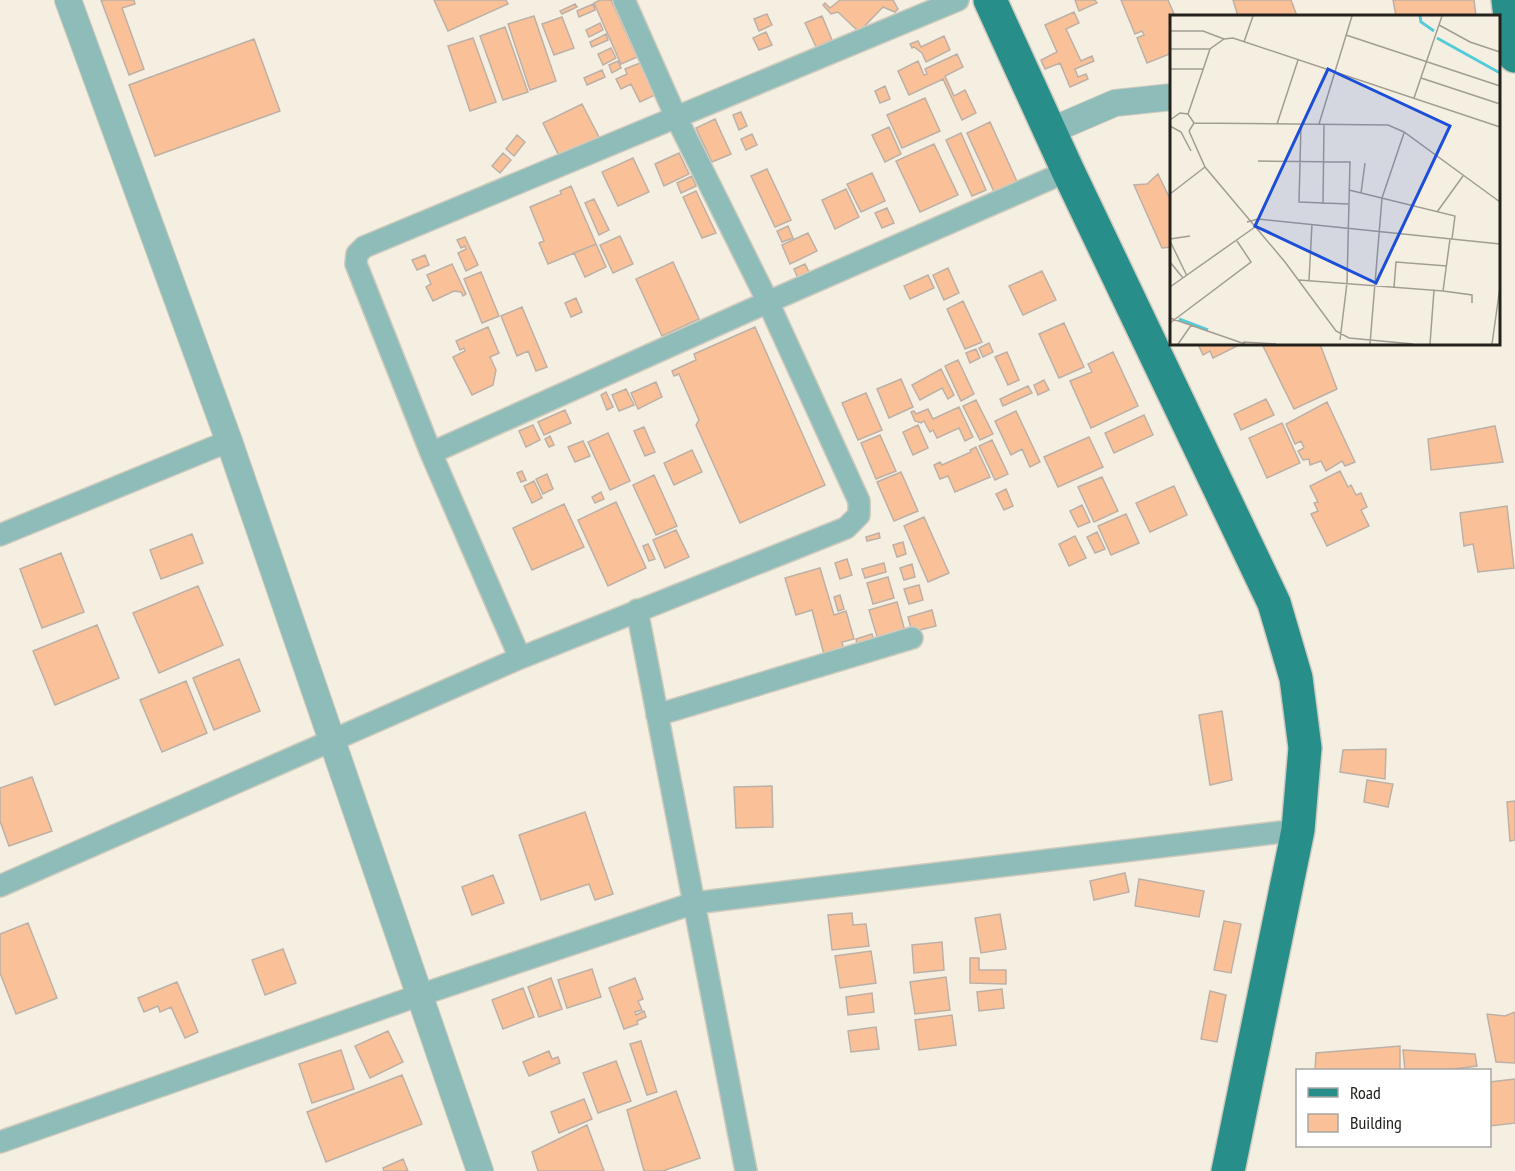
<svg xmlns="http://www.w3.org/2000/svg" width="1515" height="1171" font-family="'PT Sans Narrow',sans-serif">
	<rect width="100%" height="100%" fill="#f5efe1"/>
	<path fill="#fac198" stroke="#bdb0a6" stroke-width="1.5" d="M101 0H134L135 4 122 8 144 69 129 75Z
		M434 0H506L508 4 448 31Z
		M600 0H611L637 57 621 64 594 3Z
		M840 0H893L898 9 895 12 883 7 859 32 838 12 831 14 823 5 825 3 830 8Z
		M1075 0H1095L1097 3 1079 11Z
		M1121 0H1168L1175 16H1172V53L1147 63 1137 38 1144 35 1142 31 1135 34Z
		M1233 0H1291L1297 16H1238Z
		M1393 0H1474L1476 16H1396Z
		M575 4 577 7 562 14 560 11Z
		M593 4 595 10 579 17 577 11Z
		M1074 12 1079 23 1066 29 1081 61 1092 56 1094 61 1075 69 1078 77 1086 74 1088 79 1070 87 1060 63 1045 69 1041 60 1057 52 1045 25Z
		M767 14 772 25 759 31 754 19Z
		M534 16 556 81 530 90 508 24Z
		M822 16 832 40 816 47 805 23Z
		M562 17 574 48 554 55 542 24Z
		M600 23 603 30 589 37 586 30Z
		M505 27 528 92 503 100 480 36Z
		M766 32 772 45 759 50 753 38Z
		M606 34 608 40 592 47 590 42Z
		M944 36 950 50 926 62 922 53 914 47 912 48 910 44 918 41 921 47Z
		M473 38 496 102 470 111 448 46Z
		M254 39 280 111 155 156 129 85Z
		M611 48 616 58 603 65 598 54Z
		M957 54 963 67 945 76 954 96 965 90 976 113 962 120 943 79 909 95 898 71 918 61 924 75 927 74 925 69Z
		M618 61 621 68 612 73 609 65Z
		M640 63 655 95 640 102 631 84 621 89 616 79 627 74 625 69Z
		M602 70 605 77 587 85 584 78Z
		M885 86 890 99 880 103 875 91Z
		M925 98 940 131 902 148 887 115Z
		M582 104 601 141 561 160 543 123Z
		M741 112 747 126 739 130 733 115Z
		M715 119 731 154 712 162 696 128Z
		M990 122 1019 186 996 196 967 133Z
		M889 127 901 154 885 162 872 135Z
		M961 133 986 190 972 196 946 140Z
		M752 134 757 145 746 150 741 139Z
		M517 135 525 142 514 156 506 149Z
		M934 144 958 195 920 212 896 161Z
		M503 153 511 160 500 173 492 166Z
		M679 153 689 174 664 186 655 164Z
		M633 158 649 192 618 206 602 172Z
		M767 169 791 220 775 227 751 176Z
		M872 173 885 201 861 212 847 184Z
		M1158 174 1172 203V247L1162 248 1134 185 1147 184Z
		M692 176 696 186 681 193 677 183Z
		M571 186 596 244 548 264 539 243 544 241 530 207 561 194 560 191Z
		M846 189 859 217 835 229 822 200Z
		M696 191 716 233 702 238 683 197Z
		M594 199 609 230 599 235 585 203Z
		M887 208 894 223 882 228 875 213Z
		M788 226 793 238 782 242 777 231Z
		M808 233 817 251 790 264 782 245Z
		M620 236 633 264 613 273 600 245Z
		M465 237 478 265 466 271 458 253 466 249 465 246 461 248 457 240Z
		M596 244 606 267 585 277 574 253Z
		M425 255 429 265 417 270 412 260Z
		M673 262 699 319 662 336 636 279Z
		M452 264 466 294 463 296 461 292 454 291 433 301 426 287 431 284 427 275Z
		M805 264 811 276 799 281 794 269Z
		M948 268 959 293 944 300 933 275Z
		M1042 271 1056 300 1023 315 1009 286Z
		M481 272 499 316 482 323 464 279Z
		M928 275 934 288 910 299 904 286Z
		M576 298 582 312 571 317 565 303Z
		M963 301 982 342 965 349 947 309Z
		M522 307 547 367 536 371 528 351 517 356 501 316Z
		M1064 323 1084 367 1059 378 1039 334Z
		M488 327 499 353 490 357 496 370 493 385 472 395 453 357 465 351 464 348 460 350 456 341Z
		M755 327 825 485 740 523 696 425 699 420 679 374 674 376 672 371 696 360 694 354Z
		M989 343 993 352 983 357 979 348Z
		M1198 344H1238L1239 345 1213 358 1210 351 1203 355Z
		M1262 344H1320L1337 389 1294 409Z
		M976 349 980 358 970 363 966 353Z
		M1007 352 1019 380 1008 385 995 357Z
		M1113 352 1138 406 1091 428 1070 381 1092 372 1088 364Z
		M958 360 974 394 961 401 945 366Z
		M941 369 954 395 948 399 942 388 920 400 912 385Z
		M901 379 913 407 889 418 877 389Z
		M1044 380 1049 390 1038 395 1034 385Z
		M656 382 662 397 638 409 631 393Z
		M1028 386 1032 393 1003 406 1000 399Z
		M626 389 634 405 619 411 612 395Z
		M606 392 613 407 607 410 601 395Z
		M866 393 882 430 858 440 842 403Z
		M1266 399 1274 415 1241 430 1234 414Z
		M976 400 993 434 980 440 963 406Z
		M1327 402 1355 462 1345 466 1342 461 1326 471 1321 461 1310 465 1309 459 1303 460 1298 451 1304 448 1301 441 1295 444 1286 424Z
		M959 407 973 437 965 441 959 428 937 438 933 430 930 432 924 421 921 423 915 421 911 412 914 411 916 414 928 409 933 419Z
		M565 410 571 423 544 435 538 422Z
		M1016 411 1040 462 1030 467 1022 449 1011 455 995 421Z
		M1144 415 1153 435 1114 453 1105 433Z
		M1282 423 1300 463 1267 478 1249 438Z
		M533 425 540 440 526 447 519 431Z
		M918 425 928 448 913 455 903 432Z
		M1495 426 1503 462 1431 470 1428 439Z
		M644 427 655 452 645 456 634 431Z
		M608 433 630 481 610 490 588 442Z
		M880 435 896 471 876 479 861 443Z
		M550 436 554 445 549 447 545 439Z
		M1089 437 1103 467 1058 487 1044 457Z
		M992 440 1008 474 995 480 979 446Z
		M583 441 590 456 575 462 568 447Z
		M976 447 990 477 955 492 948 476 940 479 934 465 940 462 942 465 971 452 970 450Z
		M692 450 702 472 674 485 664 463Z
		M522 471 526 480 521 482 517 473Z
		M1340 471 1348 487 1351 485 1356 495 1361 493 1367 507 1361 510 1369 526 1327 546 1311 514 1318 511 1314 503 1318 502 1310 486Z
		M901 472 918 511 894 521 877 482Z
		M547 474 553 489 543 494 536 479Z
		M654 475 677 526 656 535 633 485Z
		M1102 477 1118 511 1094 522 1078 487Z
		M534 481 542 498 532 503 524 486Z
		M1174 486 1187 515 1150 532 1136 503Z
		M1006 489 1013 506 1004 510 996 494Z
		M601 492 604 499 595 503 592 497Z
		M616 502 646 568 608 586 578 520Z
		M564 504 584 547 532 570 513 528Z
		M1082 505 1090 522 1078 527 1070 511Z
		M1507 506 1514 568 1478 572 1473 544 1464 546 1460 513Z
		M1126 514 1139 543 1111 555 1098 526Z
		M924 517 949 573 928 582 904 526Z
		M676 530 689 557 665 568 653 540Z
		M1097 532 1105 549 1095 553 1087 537Z
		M879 533 880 538 867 541 866 537Z
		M192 534 203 563 161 579 150 550Z
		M1075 536 1086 558 1069 566 1059 544Z
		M903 542 906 554 897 557 893 545Z
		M648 544 655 559 649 561 643 546Z
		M61 553 84 612 42 628 20 569Z
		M847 559 852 575 840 579 835 563Z
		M884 563 886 572 865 578 862 569Z
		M912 564 915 577 904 580 900 568Z
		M820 568 834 615 846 611 854 639 842 642 844 652 825 658 812 610 796 615 785 578Z
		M888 577 894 598 873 604 867 583Z
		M919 585 923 600 909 604 904 589Z
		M198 586 223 645 159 673 133 613Z
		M840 595 844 609 838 611 834 597Z
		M897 602 906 635 879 643 869 610Z
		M932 610 936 626 912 632 908 617Z
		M97 625 119 678 55 705 33 651Z
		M872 634 875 644 858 649 856 639Z
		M239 659 260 711 214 730 193 678Z
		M186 681 207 733 162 752 140 700Z
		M1222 711 1232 780 1210 785 1199 715Z
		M1386 749 1385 779 1340 772 1343 750Z
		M32 777 52 831 9 846 0 821V788Z
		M1367 780 1393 784 1388 807 1364 802Z
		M772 786 773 827 736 828 734 787Z
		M1515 801V840L1510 841 1507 802Z
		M585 812 613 894 595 900 589 884 541 900 519 835Z
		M1125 873 1129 892 1094 900 1090 881Z
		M493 875 504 903 472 915 462 887Z
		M1139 879 1204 891 1199 917 1135 906Z
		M852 913 853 925 866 924 869 946 832 950 828 915Z
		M1000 914 1006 949 981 953 975 918Z
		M1224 921 1241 924 1231 973 1214 970Z
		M28 923 57 998 16 1014 0 973V934Z
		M942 942 944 970 914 973 912 945Z
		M283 949 296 983 265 995 252 960Z
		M871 951 876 983 840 988 835 956Z
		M970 958H979V970H1006V984L970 983Z
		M592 969 601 997 567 1008 558 980Z
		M946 977 950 1010 915 1014 910 982Z
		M551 978 562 1009 539 1017 528 987Z
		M635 978 643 999 638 1001 642 1010 635 1012 636 1015 644 1011 646 1017 637 1021 638 1024 624 1029 609 988Z
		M177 982 198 1032 185 1038 171 1007 160 1012 158 1006 144 1012 138 998Z
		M523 988 534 1017 503 1029 492 1000Z
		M1002 989 1004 1008 979 1011 977 992Z
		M1210 991 1226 995 1217 1042 1201 1039Z
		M872 993 874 1012 848 1015 846 997Z
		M1515 1012V1063L1496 1062 1487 1014 1505 1016Z
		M952 1015 956 1045 919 1050 915 1020Z
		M876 1027 879 1049 851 1052 848 1031Z
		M388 1031 403 1062 370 1078 355 1046Z
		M641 1041 657 1092 647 1095 630 1044Z
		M1400 1046V1070H1315L1316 1053Z
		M341 1050 354 1089 312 1103 299 1064Z
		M1403 1050 1475 1054 1477 1066 1446 1070H1405Z
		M549 1051 552 1059 558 1057 560 1063 529 1076 523 1062Z
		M616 1061 631 1101 598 1113 583 1073Z
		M402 1075 422 1124 326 1162 307 1112Z
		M1515 1079V1123L1490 1126V1082Z
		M676 1091 700 1158 663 1171H644L627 1110Z
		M584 1099 592 1119 559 1133 551 1112Z
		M587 1125 604 1171H538L532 1152Z
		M403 1159 408 1171H384L383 1168Z"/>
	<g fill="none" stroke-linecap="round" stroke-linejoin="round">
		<g stroke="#cfcabe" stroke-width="24">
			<path id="minor" d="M431 453 768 302 1068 171
				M0 535 229 441
				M637 610 746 1171
				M520 658 431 453 356 264 357 254 364 247 958 0
				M657 715 912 638
				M0 886 520 658 846 528 859 515V501L768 302 676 117 624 0
				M0 1142 420 995 694 903 1298 830"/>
		</g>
		<g stroke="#cfcabe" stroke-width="28">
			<path id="tertiary" d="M68 0 229 441 480 1171
				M1050 131 1115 103 1172 97"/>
		</g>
		<g stroke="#cfcabe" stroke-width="36">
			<path id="primary" d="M990 0 1068 171 1274 603 1296 678 1305 748 1298 830 1228 1171
				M1508 0 1515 56"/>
		</g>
		<use href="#minor" stroke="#8ebcb8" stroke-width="21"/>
		<use href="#tertiary" stroke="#8ebcb8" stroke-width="26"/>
		<use href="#primary" stroke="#278e89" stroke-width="33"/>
	</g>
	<g transform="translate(1170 15)">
		<rect width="330" height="330" fill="#f5efe1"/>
		<path fill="none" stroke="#55cbda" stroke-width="3" d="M250 1 251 7 264 16M267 23 330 58M9 304 38 315"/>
		<path fill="none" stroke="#a19d92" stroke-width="1.5" d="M269 10 300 27 330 37M0 16H33L54 24M176 20 330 71M74 27 83 1M0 34H40M0 54H33M251 63 330 89M244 83 272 1M18 99 40 34 54 24 63 23 330 112M0 105 10 98 18 99 24 108 19 116M24 108 218 110 234 117 330 187M107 109 128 45M131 109 129 187 178 189M149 109 182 1M0 111 11 117 21 136M19 116 35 152 115 247 166 316 179 323 243 329M88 146 180 147 177 268 170 325M179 175 285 201 282 224M191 178 195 148M0 179 35 152M153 189 154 109M267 197 293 161M77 207 88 204 330 229M0 224 20 221M0 226 17 261M0 247 13 263M129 265 273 276 280 224M139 265 142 209M0 272 85 212M224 272 226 247 277 251M273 276 302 280V288M0 303 75 329M0 308 81 247 67 226M73 327 106 329M8 329 22 309M200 329 212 183 234 118M260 329 264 275M322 329 330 272"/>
		<path fill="#1d4ed8" fill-opacity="0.15" stroke="#1d4ed8" stroke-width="3" d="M158 54 280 111 206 268 85 211Z"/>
		<rect width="330" height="330" fill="none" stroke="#23211c" stroke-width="3"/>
	</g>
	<rect x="1296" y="1069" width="195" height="78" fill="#ffffff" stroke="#a7a6a4" stroke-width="1.5"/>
	<rect x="1308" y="1088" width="30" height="9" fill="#278e89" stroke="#a7a6a4" stroke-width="1.5"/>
	<text x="1350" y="1099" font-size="18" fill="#23211c">Road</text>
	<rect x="1308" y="1114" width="30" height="18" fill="#fac198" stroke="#a7a6a4" stroke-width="1.5"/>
	<text x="1350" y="1129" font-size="18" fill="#23211c">Building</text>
</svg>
